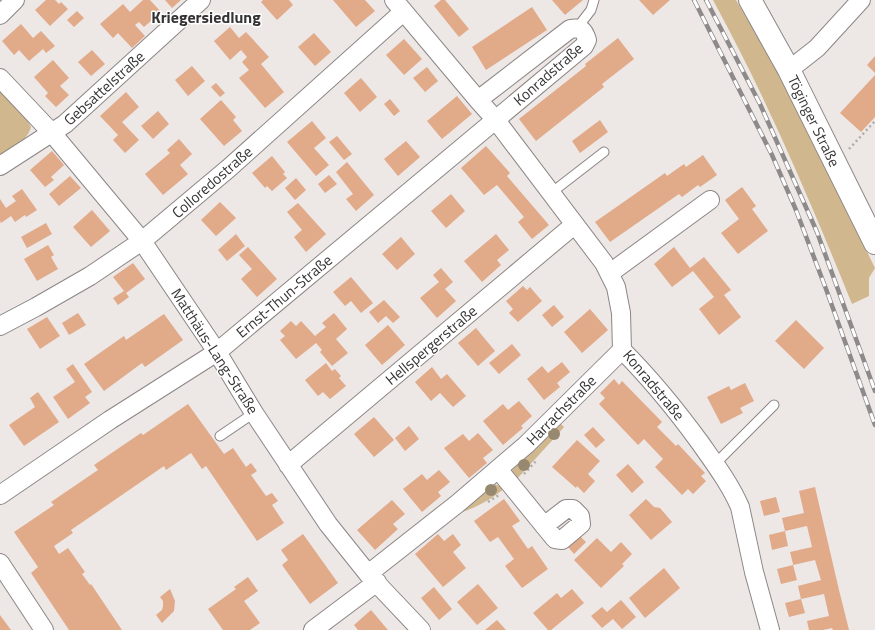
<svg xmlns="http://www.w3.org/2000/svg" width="875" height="630" font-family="'Titillium Web',sans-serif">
	<rect width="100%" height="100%" fill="#ede7e6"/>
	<path fill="#d1b78d" d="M713 0H736C788 86 831 178 875 268L869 278V296L852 304C810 200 767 99 713 0Z
		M0 89 27 120 31 127C27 142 12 147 0 155Z
		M560 423 564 427 558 434 516 480 512 472 514 466Z
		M494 484 505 488C488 502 471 510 450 516Z"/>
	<path fill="#e1aa89" d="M46 0H55L59 4 61 2 68 9 50 26 35 10Z
		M143 0H150L161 12 144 27 139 22 135 25 145 36 132 48 118 33 113 38 100 24 123 4 130 12Z
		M165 0H181L172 8Z
		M263 0H289L293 5 277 20 261 2Z
		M333 0H365L375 11 356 27Z
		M441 0H445L469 29 459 37 434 6Z
		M552 0H583L565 15Z
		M639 0H670L653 15Z
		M532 7 547 30 486 70 472 47Z
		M77 11 84 18 74 27 67 20Z
		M21 24 33 38 41 31 55 46 46 53 43 49 29 61 19 50 14 55 2 41Z
		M230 27 239 38 246 32 269 57 261 64 284 92 265 108 239 78 249 70 242 62 247 57 241 50 230 60 214 41Z
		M314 33 331 52 315 66 298 47Z
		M618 38 634 59 602 84 604 87 536 141 519 119 586 66 585 64Z
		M404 39 422 59 404 75 386 55Z
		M92 50 105 64 91 76 78 62Z
		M875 56V73L867 65Z
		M53 60 69 78 60 86 69 95 56 107 45 96 48 93 34 77Z
		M192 66 205 81 188 96 175 80Z
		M427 67 438 81 425 92 413 78Z
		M875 75V117L861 132 840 113Z
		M361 78 377 97 360 112 344 93Z
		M216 83 225 93 220 97 211 87Z
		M126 92 139 107 122 122 139 140 125 153 113 140 118 135 100 116Z
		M457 96 472 114 442 139 427 121Z
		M390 99 400 111 394 116 384 104Z
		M221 100 236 117 233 120 242 131 224 146 200 119Z
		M158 111 169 124 153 139 141 126Z
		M600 120 608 132 580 153 572 141Z
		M312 121 326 138 314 148 329 165 316 176 287 142Z
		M337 136 352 154 344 160 329 142Z
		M179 139 192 154 180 165 188 174 163 195 145 174 170 153 167 150Z
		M406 141 420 157 398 176 384 159Z
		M486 146 510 173 507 176 549 225 532 239 518 222 524 217 497 185 484 195 461 168Z
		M52 151 64 165 51 177 54 180 45 187 30 170Z
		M703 155 717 175 700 187 698 185 682 197 679 194 610 242 595 222 665 173 667 176 684 164 686 167Z
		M272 156 285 172 283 174 287 178 272 191 267 186 265 188 252 173Z
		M347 162 374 195 356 211 346 199 353 194 336 172Z
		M329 175 337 184 325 193 318 184Z
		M70 176 81 188 59 206 49 194Z
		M296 178 306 190 295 200 285 188Z
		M742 187 756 206 752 209 768 231 738 254 721 233 739 219 725 200Z
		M22 189 37 210 26 217 25 215 15 222 11 216 1 223 0 221V199L6 208 16 201 12 196Z
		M451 194 465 211 446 228 431 211Z
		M220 202 236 218 216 236 201 220Z
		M298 203 326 234 306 252 294 237 302 230 287 212Z
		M92 210 110 231 91 247 73 227Z
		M46 223 52 234 27 248 21 237Z
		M236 234 245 246 227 261 218 250Z
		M496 234 509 250 497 260 501 265 482 282 464 261Z
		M401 237 415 254 397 270 382 254Z
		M48 245 54 255 51 257 58 269 37 281 24 259Z
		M248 247 277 279 257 297 241 279 252 269 239 255Z
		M674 247 690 268 704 257 731 290 724 295 741 317 719 335 699 309 714 297 693 271 672 287 654 264Z
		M133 263 145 279 126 293 129 297 118 305 113 298 124 291 113 277Z
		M441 268 453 282 445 289 456 301 437 318 420 298 439 282 433 275Z
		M351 277 373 303 361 313 351 301 345 306 333 292Z
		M523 286 527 290 530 287 542 301 518 322 509 313 513 309 506 301Z
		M384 300 400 317 393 323 386 316 378 323 369 312Z
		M554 305 564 317 552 327 542 315Z
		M590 309 608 330 582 353 564 332Z
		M78 313 86 325 69 335 62 323Z
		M334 313 347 329 336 339 348 353 332 366 320 352 322 350 316 343 296 359 280 340 285 336 280 331 291 321 296 326 301 321 315 336 326 327 322 323Z
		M164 314 183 340 145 367 142 363 104 391 84 364 124 336 126 340Z
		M47 317 60 336 40 349 27 329Z
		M796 320 824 348 804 369 775 341Z
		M388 325 405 345 382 365 365 345Z
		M476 328 495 351 478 366 458 343Z
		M512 344 521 355 499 374 489 363Z
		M562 362 570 372 557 383 560 387 544 400 527 379 542 366 548 373Z
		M326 363 332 371 335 369 341 376 339 378 346 386 330 399 323 392 318 396 305 380Z
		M73 364 92 392 85 397 90 403 68 419 53 397 75 382 66 369Z
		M432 367 441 379 447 374 466 396 453 407 440 393 431 401 415 382Z
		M614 379 619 385 622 381 662 422 657 427 676 446 678 444 705 473 701 476 706 481 693 494 688 489 682 495 655 467 663 459 644 439 638 445 599 404 605 398 600 393Z
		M745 383 754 401 740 408 743 413 721 424 707 397 729 386 731 390Z
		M38 392 59 422 24 446 9 425 35 407 30 398Z
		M519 401 532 416 521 426 523 428 503 445 483 421 503 404 508 410Z
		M188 404 224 454 233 448 246 467 251 463 257 471 251 475 266 496 272 493 278 501 272 505 284 523 257 541 206 466 202 469 191 453 166 470 164 466 71 530 73 533 54 546 59 554 68 548 85 572 82 574 90 585 91 584 122 630H69L31 573 38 567 14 532 54 505 51 502 98 470 94 465 141 433 143 435Z
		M374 417 394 440 374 457 354 434Z
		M409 426 419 439 405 451 395 438Z
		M593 427 605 440 596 448 584 435Z
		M478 433 493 450 483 458 487 463 469 478 444 448 463 434 469 441Z
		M577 440 600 461 588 474 595 481 584 493 577 486 576 488 552 467Z
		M628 464 644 482 632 493 616 475Z
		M439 470 450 482 438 492 441 496 422 512 403 489 422 474 427 480Z
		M815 487 839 590 849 630H833L832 628 823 630H809L807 621 829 616 824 594 801 599 798 586 821 580 815 560 793 565V564L790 552 812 547 807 526 785 531 788 546 772 550 769 535 785 531 782 518 804 513 799 491Z
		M776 497 780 512 764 516 760 501Z
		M504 499 520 521 512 526 528 549 532 546 548 569 522 588 505 566 514 559 498 537 490 542 474 521Z
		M646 499 654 507 660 508 672 522 651 540 629 515Z
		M392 500 405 514 393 524 398 529 375 550 357 530Z
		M303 534 338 583 310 604 282 565 288 560 281 550Z
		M438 534 444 541 453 534 461 545 453 552 466 568 443 587 415 554Z
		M580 536 586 542 574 554 568 547Z
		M597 538 611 552 621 542 632 554 622 564 624 566 601 588 574 560Z
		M793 565 797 580 781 584 777 569Z
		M664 568 680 588 645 618 629 598Z
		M248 577 258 591 244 601 260 623 250 630H223L208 609 236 589 234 587Z
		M478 584 498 608 477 625 457 602Z
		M434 587 452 609 439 620 421 598Z
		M170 589 175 601 174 611 162 623 156 615 162 610 163 606V601L160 597Z
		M572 589 584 603 551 630H548L533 613 557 593 561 598Z
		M801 599 805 613 789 617 785 603Z
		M621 600 636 617 622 629 613 619 602 628 591 616 602 607 607 612Z
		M371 610 388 630H358L354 625Z
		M0 615 11 630H0Z
		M497 620 506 630H485Z"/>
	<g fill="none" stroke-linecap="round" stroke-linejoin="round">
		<g stroke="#8c8685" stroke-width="11">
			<path id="service" d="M577 28 591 10 594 0
				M551 193 604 152
				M220 436 254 413
				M715 464 774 405"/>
		</g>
		<g stroke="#8c8685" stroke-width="20">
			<path id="minor" d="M394 0 478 100 495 119 604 263 616 287 621 313 622 350C651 379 677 411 701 444 715 464 730 484 740 507L754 572 770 630
				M0 15 15 0
				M789 70 817 48 861 0
				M0 78 52 133 142 241 217 352 254 413 328 524 368 574 421 630
				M0 166 65 124 201 0
				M610 273 710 200
				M0 326 36 307 90 276 142 241 229 168 403 12
				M288 465 574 225
				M498 469 555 539 562 540 581 524 580 516 573 509H566L544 526
				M0 495 110 420 217 352 584 46 587 40C584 30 581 27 570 29L478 100
				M0 563 44 630
				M368 574 457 504 526 445 622 350
				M313 630 377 582"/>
		</g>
		<g stroke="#8c8685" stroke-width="24">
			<path id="tertiary" d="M750 0 789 70 875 243"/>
		</g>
		<path stroke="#b0acab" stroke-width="2.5" stroke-dasharray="2 3" stroke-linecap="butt" d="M849 149 875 121
			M524 474 537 460
			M488 502 499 495"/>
		<use href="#service" stroke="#fff" stroke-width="9"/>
		<use href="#minor" stroke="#fff" stroke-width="18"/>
		<use href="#tertiary" stroke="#fff" stroke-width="22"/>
		<g stroke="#8e8a8a" stroke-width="4.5">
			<path id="rail" d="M694 0 772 155 796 210 826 289 875 425
				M706 0 760 104 817 232 875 391"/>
		</g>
		<use href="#rail" stroke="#fff" stroke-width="3" stroke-dasharray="9" stroke-linecap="butt"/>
	</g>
	<g fill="#978870">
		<circle cx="554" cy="434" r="6"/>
		<circle cx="524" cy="465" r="6"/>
		<circle cx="491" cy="490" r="6"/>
	</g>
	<g text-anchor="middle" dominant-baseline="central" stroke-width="3" stroke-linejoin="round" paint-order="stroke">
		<g font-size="15" fill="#353333" stroke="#fff">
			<text transform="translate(548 74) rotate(-41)">Konradstraße</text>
			<text transform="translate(104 88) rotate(-42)">Gebsattelstraße</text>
			<text transform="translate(814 121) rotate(64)">Töginger Straße</text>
			<text transform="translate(212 182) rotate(-41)">Colloredostraße</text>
			<text transform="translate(284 296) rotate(-40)">Ernst-Thun-Straße</text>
			<text transform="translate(431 345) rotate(-40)">Hellspergerstraße</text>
			<text transform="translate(215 351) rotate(57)">Matthäus-Lang-Straße</text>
			<text transform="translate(654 385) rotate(50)">Konradstraße</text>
			<text transform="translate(561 410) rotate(-45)">Harrachstraße</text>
		</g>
		<g font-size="16" font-weight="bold" fill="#353333" stroke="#fff">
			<text x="206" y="17">Kriegersiedlung</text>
		</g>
	</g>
</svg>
